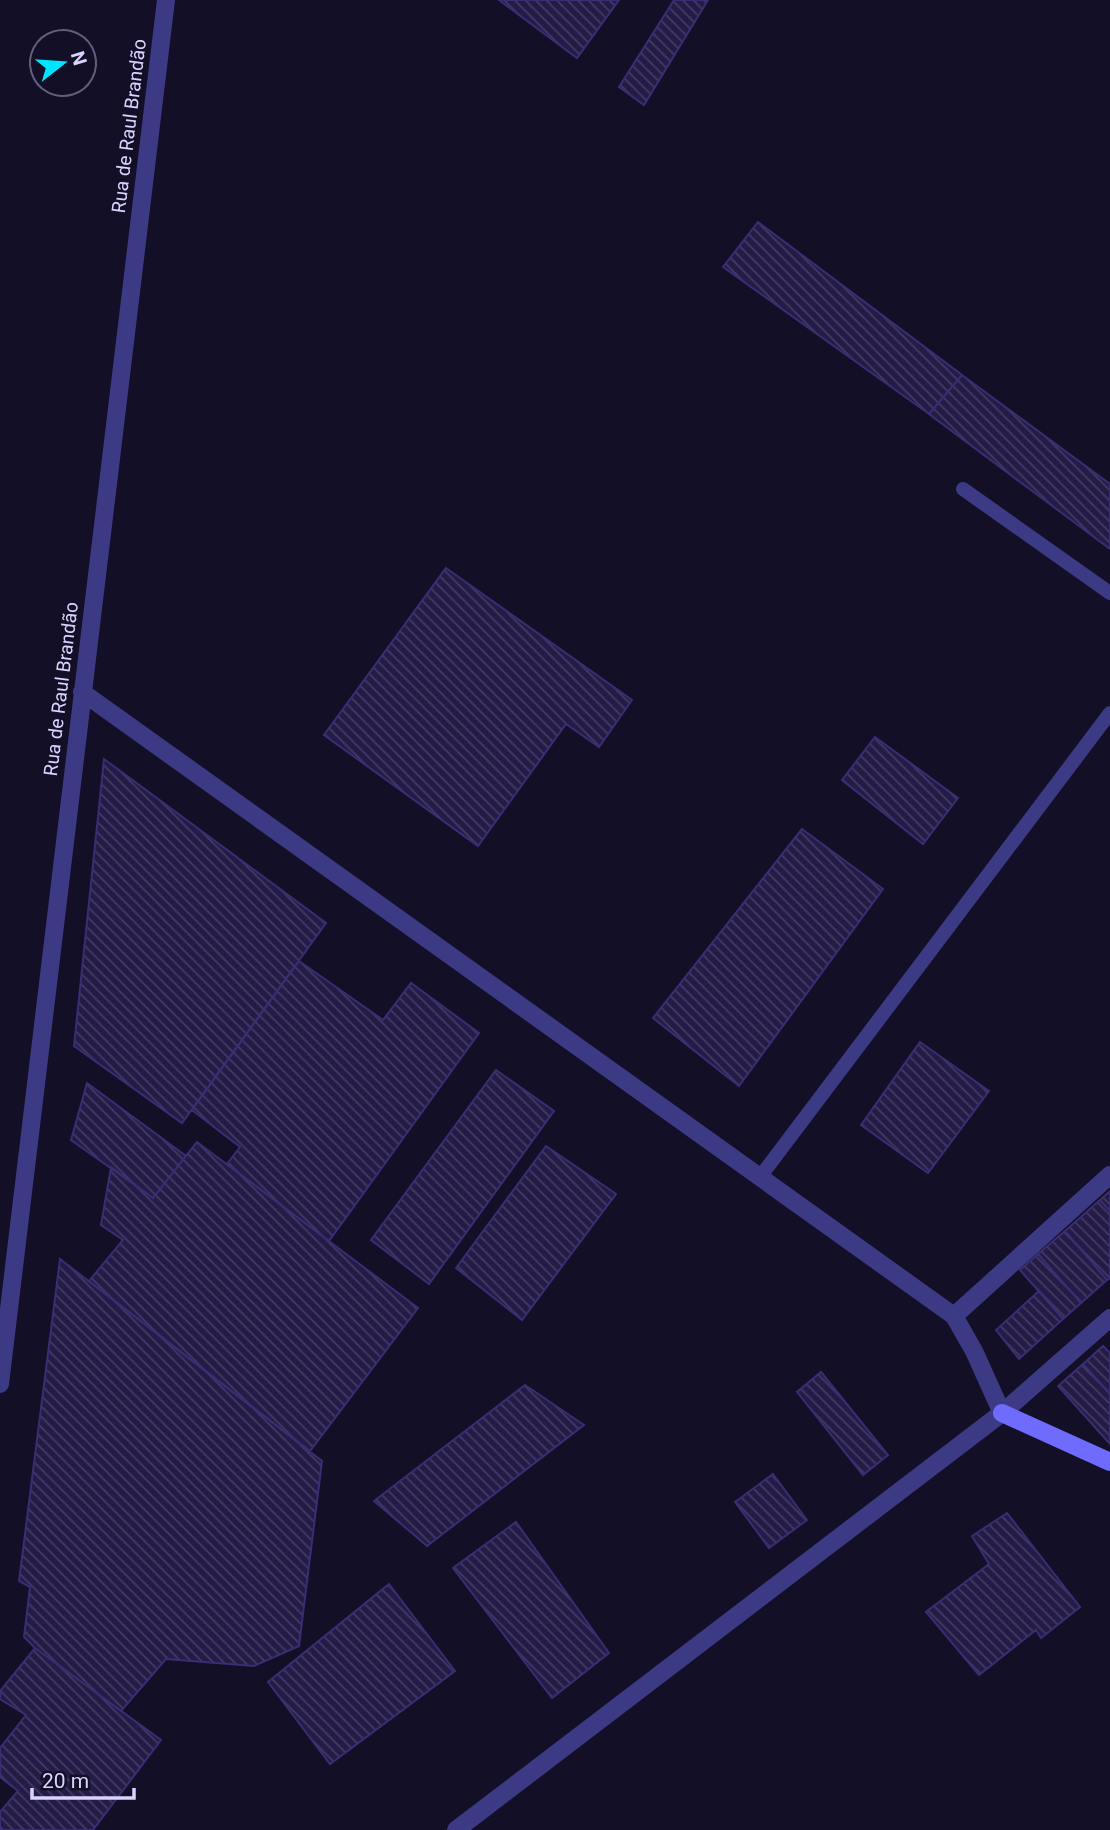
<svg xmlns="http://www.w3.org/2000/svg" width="1110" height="1830" font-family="Roboto,sans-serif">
	<defs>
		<pattern id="building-back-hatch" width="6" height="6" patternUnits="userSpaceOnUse" patternTransform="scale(1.75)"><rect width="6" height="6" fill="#241b47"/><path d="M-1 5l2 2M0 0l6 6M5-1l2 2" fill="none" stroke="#433b63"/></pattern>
	</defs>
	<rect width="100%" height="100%" fill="#130f26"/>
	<path fill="url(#building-back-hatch)" stroke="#3b2d73" stroke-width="2" d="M499 0H619L577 58Z
		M674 0H708L644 105 619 87Z
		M758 222 962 375 929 414 723 267Z
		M962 375 1110 484V549L929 414Z
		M446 568 632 700 599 747 566 724 478 846 324 735Z
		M875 737 958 798 923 844 842 780Z
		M104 759 326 923 182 1123 74 1046Z
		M802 829 883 889 739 1086 653 1018Z
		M299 961 383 1020 411 983 479 1033 329 1241 227 1164 240 1147 192 1110Z
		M920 1042 989 1091 928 1173 861 1125Z
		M496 1070 554 1111 429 1284 371 1240Z
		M87 1083 186 1156 153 1198 71 1140Z
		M197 1142 418 1308 310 1451 89 1281 123 1240 101 1225 111 1167 153 1198Z
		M546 1146 616 1194 522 1320 456 1268Z
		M1110 1191V1211L1100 1200Z
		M1100 1200 1110 1211V1278L1107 1280 1065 1231Z
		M1065 1231 1107 1280 1081 1303 1038 1254Z
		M1038 1254 1081 1303 1063 1319 1020 1270Z
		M60 1259 322 1461 299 1646 254 1666 166 1659 121 1711 35 1648 24 1637 30 1587 19 1581Z
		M1039 1291 1063 1319 1019 1359 996 1330Z
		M1103 1346 1110 1353V1394L1083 1364Z
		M1083 1364 1110 1394V1444L1058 1386Z
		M821 1372 888 1455 863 1475 797 1392Z
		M525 1385 584 1425 427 1546 374 1501Z
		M773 1474 807 1520 769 1548 735 1502Z
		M1007 1513 1080 1607 1041 1638 1036 1630 979 1675 926 1612 989 1564 972 1536Z
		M516 1522 609 1653 552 1698 453 1568Z
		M389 1584 455 1671 330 1764 268 1682Z
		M35 1648 161 1740 93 1830H0V1812L18 1791 0 1777V1748L26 1715 0 1699V1691Z"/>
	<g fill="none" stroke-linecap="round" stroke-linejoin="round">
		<path stroke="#3d3a85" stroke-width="14" d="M963 489 1110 593
			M760 1177 1110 713"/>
		<path stroke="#3d3a85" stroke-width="18" d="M82 692 954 1316 974 1351 1002 1413
			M954 1316 1110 1175
			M0 1384 166 0
			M456 1830 1002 1413 1110 1318"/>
		<path stroke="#6f6bff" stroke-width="18" d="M1002 1413 1110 1462"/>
	</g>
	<g text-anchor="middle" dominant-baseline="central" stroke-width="5" stroke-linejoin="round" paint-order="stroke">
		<g font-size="19" fill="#d9d4ff" stroke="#130f26">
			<text transform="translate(129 126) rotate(-83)">Rua de Raul Brandão</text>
			<text transform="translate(61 689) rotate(-83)">Rua de Raul Brandão</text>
		</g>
	</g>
	<g transform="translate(63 63) rotate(73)"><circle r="33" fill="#130f26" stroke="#625e7d" stroke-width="2"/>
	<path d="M0-5L12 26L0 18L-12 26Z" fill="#00e5ff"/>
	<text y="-10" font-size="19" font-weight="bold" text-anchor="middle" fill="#d9d4ff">N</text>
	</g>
	<path d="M32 1788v10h102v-10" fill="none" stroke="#d9d4ff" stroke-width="3.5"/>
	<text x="42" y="1788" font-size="21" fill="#d9d4ff" stroke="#130f26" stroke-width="5" paint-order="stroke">20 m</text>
</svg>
